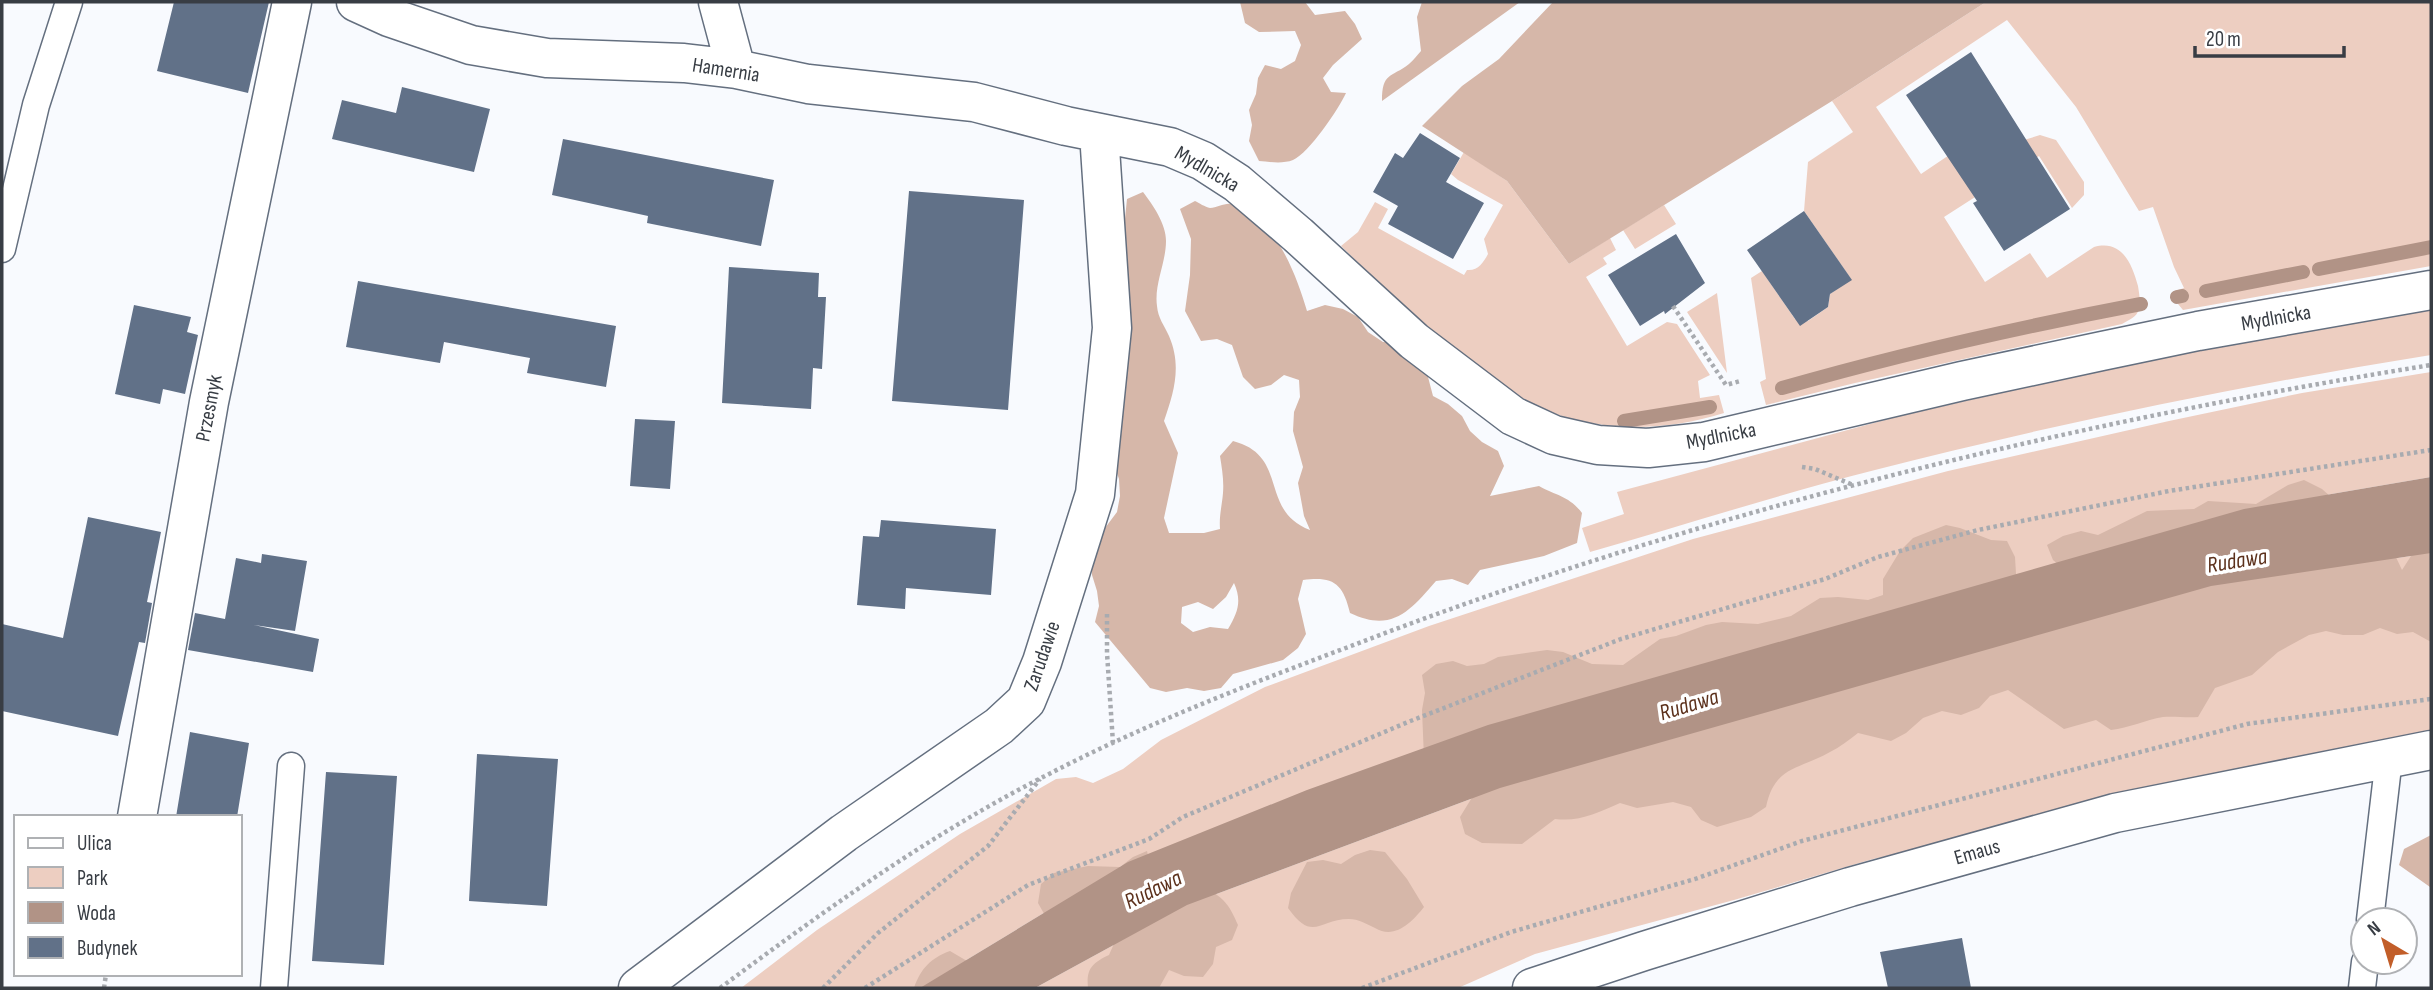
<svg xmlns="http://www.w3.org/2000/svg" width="2433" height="990" font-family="'Sofia Sans Condensed',sans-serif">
	<rect width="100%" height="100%" fill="#f8fafe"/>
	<path fill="#edcec1" d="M1986 2H2431V266L2183 310 2178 304 2175 291 2184 288 2174 267 2153 207 2139 211 2076 107 2007 20 1876 107 1921 174 1967 143 2024 140 2040 135 2056 140 2084 182V195L2072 208 2039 156 1944 217 1985 282 2030 253 2047 278 2094 247C2122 239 2132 264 2138 286 2139 293 2141 303 2139 309 2137 317 2129 320 2122 324L1855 383 1766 405 1760 382 1766 379 1751 278 1762 271 1795 319 1808 321 1828 307 1830 294 1851 279 1804 211 1808 162 1853 132 1832 101Z
		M1464 152 1507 181 1569 264 1610 238 1616 250 1603 258 1607 264 1586 277 1627 346 1667 322 1677 324 1710 375 1698 381 1700 398 1719 395 1724 413C1675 428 1626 432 1576 420 1495 401 1400 303 1341 246L1358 232 1375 202 1388 209 1378 228 1464 275 1467 270C1478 271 1483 263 1488 254L1484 239 1503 205 1458 180 1451 174Z
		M1664 205 1676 224 1635 249 1623 230Z
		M1717 293 1727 373 1687 312Z
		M2431 307V355C2244 385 2059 423 1875 470 1780 494 1685 525 1590 552L1582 528 1624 514 1617 492 1896 417 2061 379 2240 341Z
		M2431 372V477L2244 509 1128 862 920 988H741L817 930 960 834 1056 779 1076 777 1093 783 1123 769 1161 740 1265 687 1429 626 1693 539 1948 471 2169 421 2302 393Z
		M2431 553V734L1873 859 1734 900 1535 954 1458 988H1035L1187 905 1500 788 2211 586Z"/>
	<path fill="#d6b7a9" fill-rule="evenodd" d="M1240 2H1305L1315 15 1345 11 1355 24 1362 39 1333 65 1323 78 1331 92 1346 93C1338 110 1309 153 1293 160 1283 164 1270 162 1259 161L1249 141 1252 125 1249 110 1256 94 1258 78 1265 65 1281 69 1295 61 1301 45 1295 31 1259 32 1245 23Z
		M1422 2H1520L1382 101C1382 72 1391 78 1409 64 1414 60 1417 55 1421 51L1417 17Z
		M1553 2H1986L1832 101 1569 264 1507 181 1422 126 1462 86 1499 59Z
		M1143 192C1153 205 1166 224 1166 241 1166 263 1154 284 1157 306 1158 318 1164 325 1169 336 1182 366 1174 392 1164 421L1178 453 1164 518 1169 533H1204L1220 529C1219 515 1222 506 1223 493 1224 480 1222 469 1220 456L1233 441C1290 456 1258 510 1310 530L1304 516 1298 483 1303 467 1293 431 1294 412 1300 397 1299 380 1284 375 1271 385 1255 389 1243 377 1232 345 1217 339 1201 341 1185 311 1190 275 1191 239 1180 209 1195 201C1199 203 1205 207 1210 208 1217 208 1224 203 1231 204 1274 214 1296 274 1307 311L1325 305 1343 309 1358 317 1368 332 1383 342 1401 343 1427 360 1428 377 1433 396 1448 404 1462 416 1470 431 1482 442 1498 451 1504 466 1490 496 1539 486C1557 496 1569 496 1582 513L1577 543 1544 556 1480 570 1468 585 1452 579 1436 581C1410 611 1392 633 1350 613 1343 583 1333 576 1303 580L1298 599 1306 634 1298 648 1283 660 1233 674 1221 688 1204 691 1187 688 1166 692 1150 688 1095 622 1099 606 1097 591 1092 575 1091 555 1096 540 1117 512 1120 496 1119 479 1103 433 1127 199ZM1234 583C1242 601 1238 612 1228 629L1210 627 1193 632 1181 623 1182 607 1198 602 1213 609 1226 597Z
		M2304 480 2322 489 2394 553 2402 570 2431 525V642L2413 632 2397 634 2380 628 2363 635H2343L2326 631 2309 635 2278 652 2252 675 2215 688 2198 717C2186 718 2174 716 2163 717 2145 720 2129 728 2111 730L2096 720 2064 729 2008 690 1990 696 1979 708 1961 715 1942 711 1923 718 1906 733 1891 741 1858 733C1849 740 1840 747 1830 752 1799 770 1775 765 1766 807L1751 817 1717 827 1701 820 1691 807 1673 802 1637 808 1620 803C1597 813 1580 822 1555 819L1522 844 1482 843 1465 834 1460 817 1476 791 1424 758 1422 710 1425 693 1422 675 1436 664 1453 661 1467 666 1484 664 1498 657 1547 650 1563 652 1592 664 1623 665 1660 639 1676 636 1706 625 1722 622 1758 624 1791 616 1820 598 1838 597 1868 600 1883 595V579L1900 551 1913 538 1946 525 1960 528 1991 540 2007 541 2015 557 2016 574 2066 571 2053 560 2047 545 2063 536 2081 531 2098 535 2147 511 2194 509 2208 501 2256 504 2288 485Z
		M2431 835V887H2430L2399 865 2404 849Z
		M1370 850 1385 852 1407 879 1424 907C1412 922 1395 940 1375 928 1367 924 1358 919 1349 919 1319 919 1313 943 1288 908L1291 893 1307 862 1323 860 1341 864 1355 855Z
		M1147 851 1151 868C1171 876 1209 885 1223 900 1230 907 1234 916 1238 925L1232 940 1216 947 1213 964 1203 977 1184 976 1169 970 1159 988H1088C1086 969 1092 963 1109 955L1116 939 1047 919 1038 903 1041 884 1054 873 1088 866 1120 867 1133 857Z
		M950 951 967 961 983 988H914C921 968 931 958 950 951Z"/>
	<path fill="#b19386" d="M2431 477V553L2211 586 1500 788 1187 905 1035 988H920L1128 862 1307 790 1488 725 2244 509Z"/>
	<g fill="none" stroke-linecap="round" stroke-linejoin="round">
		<path stroke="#b19386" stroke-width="14" d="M2319 269 2431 247
			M2206 291 2303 272
			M2177 297 2182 296
			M1782 388C1900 354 2020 327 2141 304
			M1624 421 1710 407"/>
	</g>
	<path fill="#617188" d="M174 2H269L248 93 157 71Z
		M1971 52 2070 209 2004 251 1973 203 1977 201 1906 95Z
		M402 87 490 109 474 172 332 139 342 100 396 113Z
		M1420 133 1460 158 1446 182 1484 203 1453 259 1388 224 1398 206 1373 192 1395 153 1403 158Z
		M563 139 774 180 761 246 647 223 648 216 552 195Z
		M909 191 1024 200 1008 410 892 401Z
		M1804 211 1852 280 1830 294 1828 307 1800 326 1747 250Z
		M1676 234 1705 283 1665 314 1664 311 1640 326 1608 275Z
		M729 267 819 273 818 297H826L822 369 813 368 811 409 722 403Z
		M358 281 616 326 606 387 527 373 530 358 444 342 440 363 346 347Z
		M134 305 191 317 187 332 198 335 185 394 163 389 160 404 115 394Z
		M635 419 675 421 670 489 630 486Z
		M88 517 161 532 147 602 152 603 145 643 139 642 118 736 2 711V624L63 638Z
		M881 520 996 529 991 595 906 588 905 609 857 605 863 536 879 537Z
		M262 554 307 561 295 631 254 625 319 639 313 672 188 650 195 613 225 619 236 558 261 563Z
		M190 732 249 743 237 817H176Z
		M477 754 558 759 547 906 469 901Z
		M326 772 397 776 384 965 312 961Z
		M1962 938 1971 988H1888L1880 952Z"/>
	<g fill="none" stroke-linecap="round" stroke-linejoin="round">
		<g stroke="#646f7f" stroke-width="29">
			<path id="service" d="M2 249 36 105 69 2
				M2370 920 2389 758
				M274 988 291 766
				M2362 988 2365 962"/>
		</g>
		<g stroke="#646f7f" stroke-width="41">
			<path id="minor" d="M356 2 389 17 471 45 547 58 684 63 736 69 808 84 974 102 1066 126 1170 147 1203 161 1237 183 1298 235 1414 341 1513 416 1554 435 1598 445 1648 448 1704 442 1962 381 2102 351 2198 331 2431 290
				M718 2 736 69
				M137 817 209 402 292 2
				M638 988 844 833 999 726 1026 701 1042 662 1095 494 1112 328 1099 133
				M1532 988 1644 951 1850 887 2115 813 2431 750"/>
		</g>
		<path stroke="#a8abb0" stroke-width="4.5" stroke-dasharray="3.5 3.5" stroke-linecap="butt" d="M1673 306 1726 385 1740 381
			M1802 467 1815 469 1853 485
			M1107 614V653L1113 743
			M104 988 106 974
			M720 988C824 911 929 835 1045 776 1143 725 1247 685 1351 646 1699 512 2064 424 2431 365
			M823 988 878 933 988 846 1040 779
			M865 988 1028 885 1149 839 1183 817 1408 722 1621 639 1825 579 1878 557 1978 530 2169 491 2431 450
			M1362 988 1511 932 1695 879 1802 841 2247 724 2431 699"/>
		<use href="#service" stroke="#fff" stroke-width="26"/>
		<use href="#minor" stroke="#fff" stroke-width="38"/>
	</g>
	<g text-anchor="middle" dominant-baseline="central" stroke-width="7" stroke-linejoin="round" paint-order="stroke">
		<g font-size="21" fill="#383d44" stroke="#fff">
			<text transform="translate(726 70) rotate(9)">Hamernia</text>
			<text transform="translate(1207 169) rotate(30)">Mydlnicka</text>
			<text transform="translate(2276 318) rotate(-10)">Mydlnicka</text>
			<text transform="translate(209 408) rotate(-79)">Przesmyk</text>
			<text transform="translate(1721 436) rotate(-11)">Mydlnicka</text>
			<text transform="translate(1042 656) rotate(-71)">Zarudawie</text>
			<text transform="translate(1977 852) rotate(-16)">Emaus</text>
		</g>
		<g font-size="23" font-style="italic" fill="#5c311c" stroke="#fff">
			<text transform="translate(2237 561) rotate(-9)">Rudawa</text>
			<text transform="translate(1689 705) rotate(-17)">Rudawa</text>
			<text transform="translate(1153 890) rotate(-26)">Rudawa</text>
		</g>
	</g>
	<rect width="2433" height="990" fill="none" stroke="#383d44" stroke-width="7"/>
	<rect x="14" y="815" width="228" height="161" fill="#ffffff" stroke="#afb1b4" stroke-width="2"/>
	<rect x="28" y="838" width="35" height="10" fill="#ffffff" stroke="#afb1b4" stroke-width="2"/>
	<text x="77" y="850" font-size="21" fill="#383d44">Ulica</text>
	<rect x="28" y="867" width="35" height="21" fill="#edcec1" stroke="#afb1b4" stroke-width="2"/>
	<text x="77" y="885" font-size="21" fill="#383d44">Park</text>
	<rect x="28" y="902" width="35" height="21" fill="#b19386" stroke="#afb1b4" stroke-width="2"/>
	<text x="77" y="920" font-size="21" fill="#383d44">Woda</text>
	<rect x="28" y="937" width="35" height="21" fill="#617188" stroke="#afb1b4" stroke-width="2"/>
	<text x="77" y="955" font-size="21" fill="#383d44">Budynek</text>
	<g transform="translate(2384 941) rotate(322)"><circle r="33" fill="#ffffff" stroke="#afb1b4" stroke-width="2"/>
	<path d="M0-5L12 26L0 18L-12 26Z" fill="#c25e29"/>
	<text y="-10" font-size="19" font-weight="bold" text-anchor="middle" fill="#383d44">N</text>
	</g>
	<path d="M2195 46v10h149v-10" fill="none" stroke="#383d44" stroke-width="3.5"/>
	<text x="2206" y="46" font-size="21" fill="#383d44" stroke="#ffffff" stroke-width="5" paint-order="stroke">20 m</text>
</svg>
